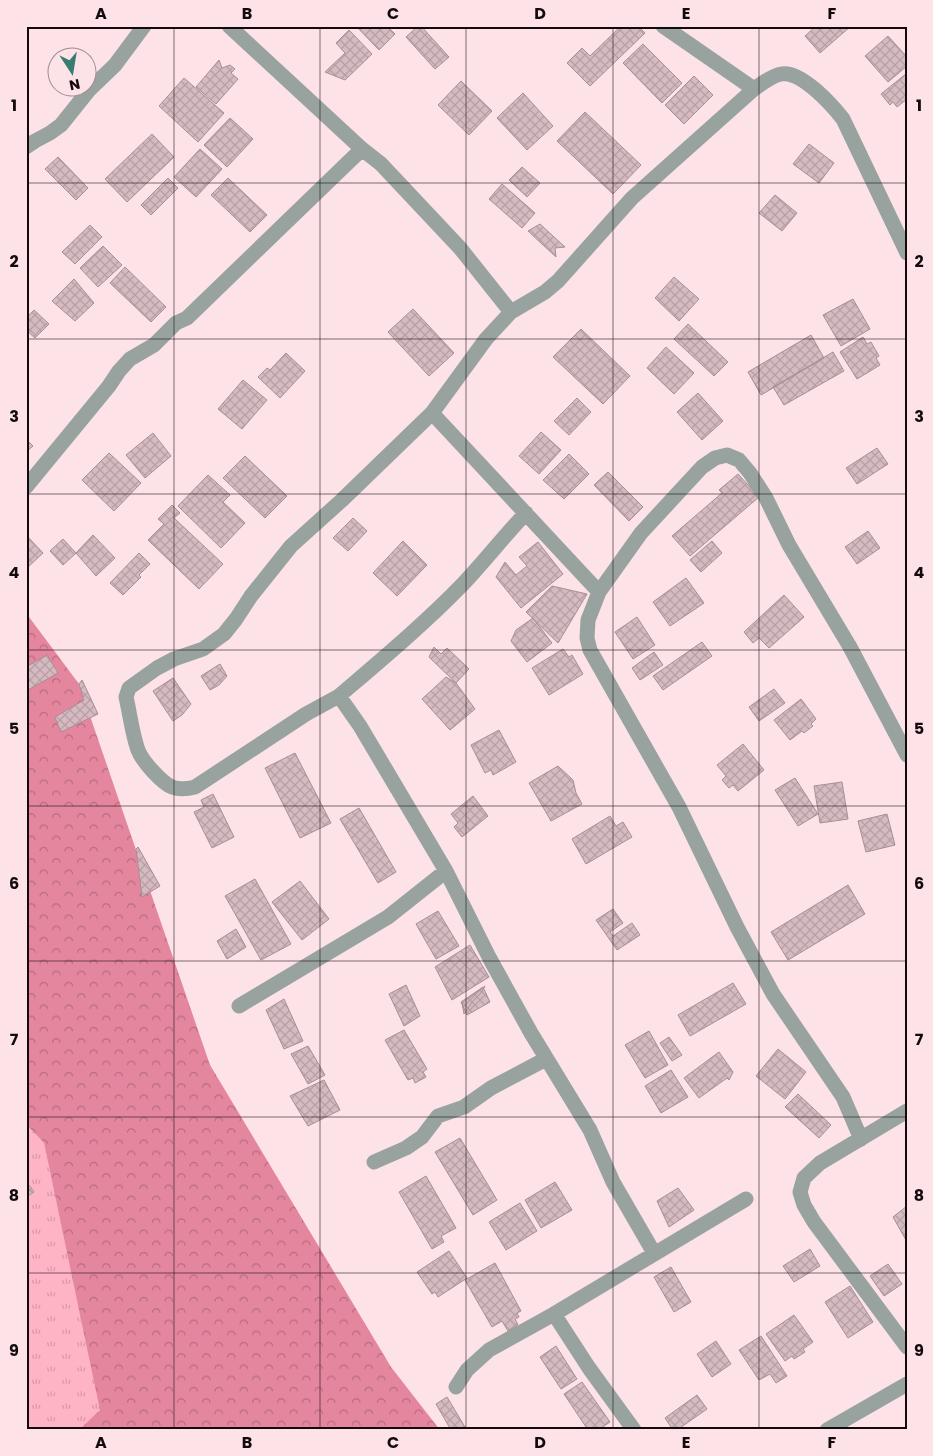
<svg xmlns="http://www.w3.org/2000/svg" width="933" height="1456" font-family="Poppins,sans-serif">
	<defs>
		<pattern id="grass-tufts" width="24" height="20" patternUnits="userSpaceOnUse" patternTransform="scale(1.25)"><rect width="24" height="20" fill="#feb4c5"/><path d="M3 7l-1-3M5 7V3M7 7l1-3M15 17l-1-3M17 17v-4M19 17l1-3" fill="none" stroke="#d999a8"/></pattern>
		<pattern id="forest-crowns" width="20" height="18" patternUnits="userSpaceOnUse" patternTransform="scale(1.25)"><rect width="20" height="18" fill="#e4869e"/><path d="M2 6a3 3 0 1 1 6 0M12 15a3 3 0 1 1 6 0" fill="none" stroke="#b76c7f"/></pattern>
		<pattern id="building-cross-hatch" width="8" height="8" patternUnits="userSpaceOnUse" patternTransform="scale(1.25)"><rect width="8" height="8" fill="#d5bbc1"/><path d="M0 0l8 8M0 8l8-8" fill="none" stroke="#b69fa5"/></pattern>
	</defs>
	<rect width="100%" height="100%" fill="#fde2e8"/>
	<path fill="url(#grass-tufts)" d="M26 1124 44 1143 101 1411 79 1430H26Z"/>
	<path fill="url(#forest-crowns)" d="M26 613 79 684 210 1065 391 1367 440 1430H79L100 1410 44 1143 26 1124Z"/>
	<path fill="url(#building-cross-hatch)" stroke="#a78f94" d="M356 26H387L395 34 379 50Z
		M418 26H421L449 57 435 69 406 37Z
		M621 26H638L645 33 590 86 567 63 582 48 590 56Z
		M816 26H851L820 53 805 36Z
		M349 30 372 54 345 80 325 72 345 53 336 43Z
		M888 36 907 57V66L888 82 865 56Z
		M643 44 682 83 662 103 623 63Z
		M219 60 222 68 230 65 235 69 231 73 238 79 216 104 196 87Z
		M907 73V99L897 107 893 102 890 105 881 94Z
		M694 76 713 95 684 124 665 105Z
		M184 78 224 113 198 142 159 106Z
		M461 81 492 111 469 135 438 105Z
		M523 93 553 126 527 150 497 118Z
		M585 112 641 165 613 194 557 141Z
		M230 118 253 139 227 167 204 145Z
		M152 134 174 157 127 202 105 179Z
		M809 144 834 163 819 183 793 164Z
		M200 149 222 169 196 197 174 177Z
		M58 157 88 188 76 200 45 169Z
		M522 167 540 183 527 197 509 180Z
		M168 178 178 188 151 215 141 205Z
		M228 178 267 215 250 232 211 195Z
		M502 184 535 213 522 228 489 199Z
		M775 195 797 213 782 231 759 213Z
		M540 224 565 247 555 248 556 257 528 231Z
		M90 225 102 237 75 264 62 252Z
		M103 246 122 265 98 287 80 268Z
		M125 267 166 307 151 322 110 283Z
		M674 277 699 299 679 321 655 298Z
		M74 279 94 303 75 321 52 301Z
		M853 299 870 329 841 346 823 315Z
		M413 309 454 353 429 376 388 332Z
		M34 310 49 324 35 338 26 330V318Z
		M688 324 728 362 714 376 674 339Z
		M581 329 630 376 603 404 553 357Z
		M811 335 824 358 761 395 748 372Z
		M863 337 867 344 871 342 879 356 876 358 880 365 857 379 840 352Z
		M666 347 694 373 674 394 647 368Z
		M833 352 844 371 784 405 773 387Z
		M286 353 305 371 280 398 258 377 267 368 270 370Z
		M243 380 267 400 242 429 218 409Z
		M698 393 723 421 702 440 677 412Z
		M577 398 591 412 569 435 554 421Z
		M541 432 561 450 539 474 519 456Z
		M153 433 171 456 145 478 126 455Z
		M26 439 33 446 26 452Z
		M877 448 888 464 857 484 846 468Z
		M109 453 141 483 114 511 82 480Z
		M569 454 589 474 564 499 543 480Z
		M245 456 287 496 265 518 223 478Z
		M608 472 643 507 629 521 594 485Z
		M738 474 759 497 690 556 672 536 722 493 719 490Z
		M208 475 230 495 223 502 245 523 221 548 178 506Z
		M172 505 180 513 174 518 223 564 199 589 148 540 164 524 158 519Z
		M353 518 367 531 348 551 333 538Z
		M868 531 880 548 857 564 845 547Z
		M26 535 43 553 27 568 26 567Z
		M93 535 115 558 96 576 76 553Z
		M63 539 76 553 63 565 50 551Z
		M403 541 427 565 397 596 373 573Z
		M712 541 722 553 701 572 690 560Z
		M538 542 563 574 521 608 496 577 505 562 516 575 527 566 519 557Z
		M139 553 150 564 139 575 141 577 123 595 110 583Z
		M686 578 704 603 670 626 653 602Z
		M552 586 587 594 558 643 526 612Z
		M784 595 804 617 769 648 759 638 753 643 744 632Z
		M637 617 655 645 633 659 615 632Z
		M533 618 552 643 527 662 511 641 516 630Z
		M702 642 712 656 663 690 653 676Z
		M434 647 441 654 447 648 469 669 456 683 429 657Z
		M563 649 569 657 572 655 583 674 549 695 532 668Z
		M654 652 663 665 640 680 632 668Z
		M47 655 58 673 28 690 26 687V667Z
		M220 664 227 676 219 685 210 690 201 676Z
		M446 677 456 683 475 709 450 730 422 699Z
		M173 678 191 704 182 715 173 721 153 691Z
		M82 680 98 714 61 732 55 717 84 700 79 684Z
		M774 689 785 703 759 721 749 707Z
		M801 699 816 719 811 724 813 726 804 733 802 731 790 740 774 720Z
		M499 730 516 762 493 775 491 770 485 773 471 745Z
		M743 744 764 770 738 791 733 785 729 788 722 780 726 776 717 765Z
		M295 753 331 823 300 838 265 768Z
		M558 766 573 780 576 793 582 804 551 821 529 783Z
		M795 778 818 814 798 826 775 790Z
		M842 782 848 819 820 823 814 786Z
		M213 794 234 837 212 848 194 812 204 807 201 800Z
		M473 796 488 816 462 837 454 827 458 823 451 814Z
		M359 808 396 872 378 883 340 819Z
		M887 814 895 845 866 852 858 821Z
		M610 816 616 826 623 822 632 837 586 864 572 839Z
		M138 847 160 886 142 897 136 849Z
		M255 879 291 944 261 960 225 896Z
		M300 881 329 919 302 940 272 902Z
		M848 885 865 914 788 960 771 932Z
		M613 909 623 923 610 932 613 936 632 923 640 935 617 950 596 920Z
		M438 911 459 946 436 959 416 924Z
		M236 929 246 947 227 959 217 941Z
		M470 945 489 977 452 1000 435 967Z
		M733 983 746 1004 690 1036 678 1015Z
		M406 985 420 1016 404 1026 389 994Z
		M485 986 481 993 473 1001 464 1014 462 1003Z
		M483 987 490 1002 467 1015 461 1002Z
		M284 999 303 1041 284 1049 266 1010Z
		M404 1030 427 1069 423 1072 426 1077 415 1083 413 1078 408 1080 385 1040Z
		M649 1031 668 1065 645 1078 625 1045Z
		M669 1037 682 1055 672 1061 660 1043Z
		M308 1046 325 1075 308 1084 291 1054Z
		M778 1049 806 1072 785 1099 756 1076Z
		M719 1052 733 1072 729 1080 727 1078 699 1098 684 1078Z
		M671 1070 688 1097 661 1113 645 1086Z
		M324 1080 340 1110 308 1126 290 1096Z
		M798 1094 831 1125 819 1138 785 1107Z
		M460 1138 497 1200 473 1215 435 1152Z
		M426 1176 456 1228 441 1236 444 1242 432 1249 399 1192Z
		M26 1181 34 1192 26 1197Z
		M555 1182 572 1210 541 1228 525 1200Z
		M678 1188 694 1210 669 1227 657 1201Z
		M520 1203 537 1231 506 1250 489 1222Z
		M907 1206V1242L893 1217Z
		M810 1249 820 1266 794 1282 783 1266Z
		M449 1251 467 1278 438 1297 435 1292 432 1294 417 1272Z
		M495 1263 521 1311 517 1313 519 1317 515 1319 518 1325 508 1331 502 1321 492 1327 465 1280Z
		M888 1264 902 1284 884 1296 870 1276Z
		M671 1267 691 1302 674 1312 654 1277Z
		M850 1286 873 1322 848 1338 825 1302Z
		M794 1315 813 1342 803 1349 805 1352 794 1359 792 1356 785 1361 766 1334Z
		M761 1336 787 1376 776 1383 770 1374 759 1380 739 1350Z
		M716 1341 731 1364 712 1377 697 1354Z
		M556 1346 577 1379 561 1389 540 1357Z
		M582 1382 610 1422 598 1430H588L564 1394Z
		M697 1395 707 1409 677 1430H673L665 1418Z
		M447 1397 465 1427 451 1430 436 1404Z"/>
	<g fill="none" stroke-linecap="round" stroke-linejoin="round">
		<path stroke="#98a3a0" stroke-width="15" d="M229 26 362 149 381 164 460 248 511 312
			M663 26 754 89
			M26 147 35 141 50 133 61 125 89 90 115 65 144 26
			M432 413 599 592
			M26 487 109 386 119 371 130 359 154 345 176 323 187 318 362 149
			M526 513C504 536 484 562 462 585 424 624 381 660 339 696L360 726 446 871 490 959 531 1033 590 1130 613 1182 654 1253
			M339 696 306 714 195 787C187 789 180 790 172 787 162 783 142 761 138 750 132 733 130 714 126 697L129 688 157 668 174 659 203 649 224 634 236 619 251 596 291 546 342 500 432 413 486 339 511 312 545 292 558 281 632 198 754 89C763 83 771 76 781 74 801 70 832 105 843 119L907 253
			M239 1006 388 917 446 871
			M907 1111 820 1163 804 1178 800 1192 804 1205 814 1222 907 1347
			M861 1139 843 1097 773 994 737 927 679 807 590 650 587 638 588 620 599 592 641 533 702 467 715 458 727 455 739 460 750 473 766 498 789 545 850 647 907 755
			M374 1162 406 1148 422 1137 438 1116 464 1107 491 1088 546 1059
			M554 1314 589 1368 634 1430
			M456 1387 467 1370 489 1350 554 1314 746 1199
			M827 1430 907 1384"/>
	</g>
	<path fill="none" stroke="#120a0c" stroke-width="1" stroke-opacity="0.55" d="M174 26V1430M320 26V1430M466 26V1430M613 26V1430M759 26V1430M26 183H907M26 339H907M26 494H907M26 650H907M26 806H907M26 961H907M26 1117H907M26 1273H907"/>
	<rect width="933" height="1456" fill="none" stroke="#fde2e8" stroke-width="55"/>
	<g transform="translate(72 72) rotate(168)"><circle r="24" fill="#fde2e8" stroke="#9f8c90"/>
	<path d="M0-4L9 19L0 12L-9 19Z" fill="#397d71"/>
	<text y="-8" font-size="14" font-weight="bold" text-anchor="middle" fill="#120a0c">N</text>
	</g>
	<rect x="28" y="28" width="878" height="1400" fill="none" stroke="#120a0c" stroke-width="2"/>
	<g font-size="16" text-anchor="middle" font-weight="bold" fill="#120a0c">
		<text x="101" y="19">A</text>
		<text x="247" y="19">B</text>
		<text x="393" y="19">C</text>
		<text x="540" y="19">D</text>
		<text x="686" y="19">E</text>
		<text x="832" y="19">F</text>
		<text x="14" y="111">1</text>
		<text x="919" y="111">1</text>
		<text x="14" y="267">2</text>
		<text x="919" y="267">2</text>
		<text x="14" y="422">3</text>
		<text x="919" y="422">3</text>
		<text x="14" y="578">4</text>
		<text x="919" y="578">4</text>
		<text x="14" y="734">5</text>
		<text x="919" y="734">5</text>
		<text x="14" y="889">6</text>
		<text x="919" y="889">6</text>
		<text x="14" y="1045">7</text>
		<text x="919" y="1045">7</text>
		<text x="14" y="1201">8</text>
		<text x="919" y="1201">8</text>
		<text x="14" y="1356">9</text>
		<text x="919" y="1356">9</text>
		<text x="101" y="1448">A</text>
		<text x="247" y="1448">B</text>
		<text x="393" y="1448">C</text>
		<text x="540" y="1448">D</text>
		<text x="686" y="1448">E</text>
		<text x="832" y="1448">F</text>
	</g>
</svg>
